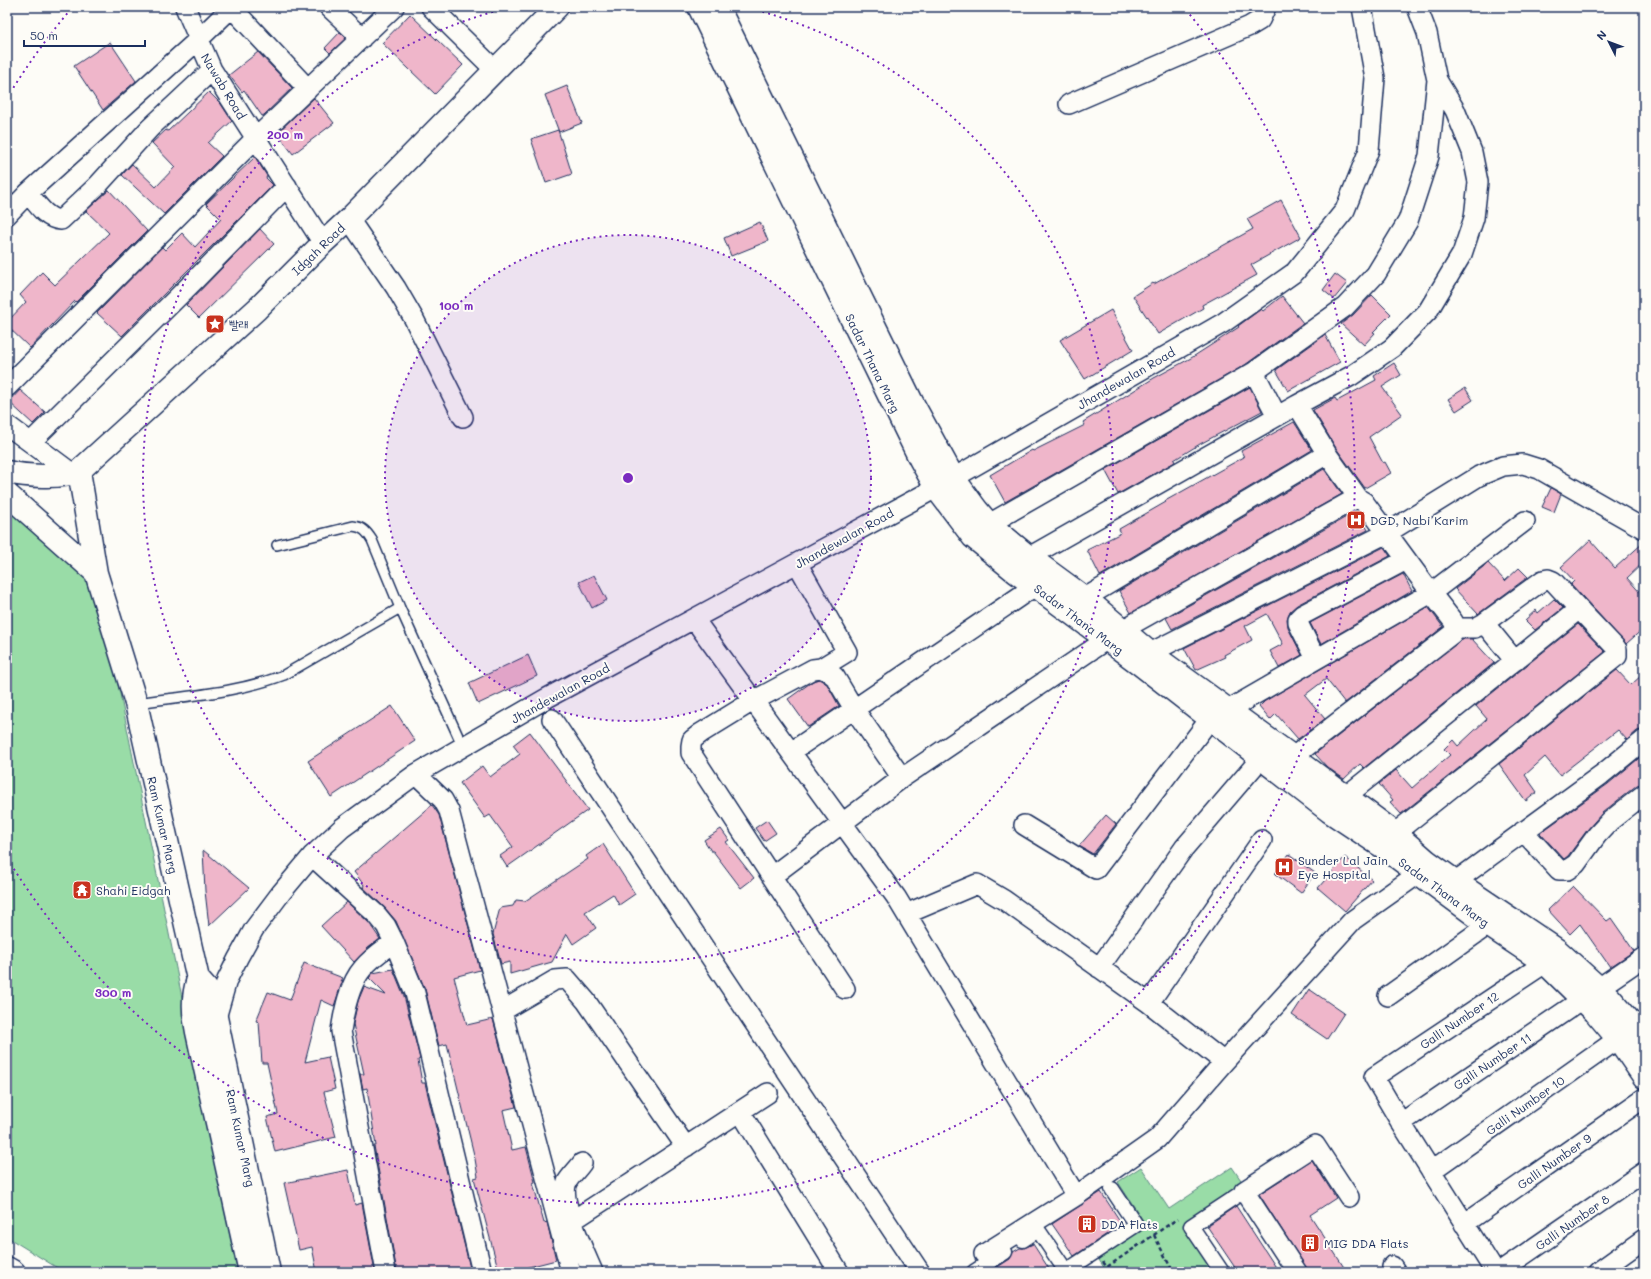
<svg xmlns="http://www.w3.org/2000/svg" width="1651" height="1279" font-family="Mali,'Poor Story',sans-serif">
	<rect width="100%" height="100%" fill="#fdfcf7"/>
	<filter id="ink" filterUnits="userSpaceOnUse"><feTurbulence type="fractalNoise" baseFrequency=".025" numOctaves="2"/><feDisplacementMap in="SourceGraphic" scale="8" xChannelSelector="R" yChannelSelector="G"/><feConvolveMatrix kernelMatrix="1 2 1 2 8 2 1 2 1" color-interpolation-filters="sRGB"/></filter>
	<g filter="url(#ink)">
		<path fill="#99dca7" stroke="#5a8682" d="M7 497 47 513 97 581 238 1272H64L7 1237Z
			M1141 1167 1169 1209 1232 1167 1245 1186 1184 1226 1214 1272H1107L1097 1257 1146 1225 1118 1182Z"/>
		<path fill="#efb6ca" stroke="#1b2f5e" d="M410 14 463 65 435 94 382 43Z
			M340 32 346 38 330 53 325 48Z
			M110 42 136 81 103 110 74 66Z
			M258 52 292 88 264 115 262 116 244 90 242 92 229 75Z
			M567 86 582 123 559 132 545 95Z
			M209 92 221 104 232 121 208 143 222 156 164 214 122 175 132 164 156 187 175 167 152 143 166 130 168 131Z
			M314 98 334 123 293 154 277 133Z
			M558 130 572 174 546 183 531 139Z
			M255 157 267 176 266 178 273 185 122 336 97 313 162 247 165 250 182 233 195 247 221 219 206 204Z
			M109 190 147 231 76 302 75 301 30 348 7 326V322L26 302 20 295 42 272 55 285 109 233 86 211Z
			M1281 200 1301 237 1251 265 1257 275 1202 305 1203 308 1158 334 1133 296 1153 283 1154 284 1253 229 1247 219Z
			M760 222 768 241 731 256 724 238Z
			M260 229 274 244 199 318 186 305Z
			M1335 274 1347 283 1334 299 1323 290Z
			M1372 295 1391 314 1373 332 1375 333 1364 345 1341 324 1353 315Z
			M1282 296 1303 323 1245 365 1005 502 990 475 1032 450 1033 451 1085 425 1083 422 1101 411 1154 378 1191 358 1239 327 1238 326 1261 309 1263 311Z
			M1111 310 1133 350 1085 379 1060 340Z
			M1325 335 1340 362 1288 391 1276 370Z
			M1394 363 1401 375 1382 387 1402 414 1369 437 1383 463 1385 462 1391 473 1365 488 1336 448 1313 410 1335 398 1337 401 1376 380 1374 376Z
			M1250 387 1262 411 1200 444 1174 460 1175 462 1118 494 1105 470Z
			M1465 388 1473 400 1456 411 1448 399Z
			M20 390 45 412 33 424 9 402Z
			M1294 422 1312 450 1100 576 1087 550 1121 533 1119 529 1166 502 1165 501 1244 457 1241 451Z
			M1324 469 1342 494 1131 613 1119 591Z
			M1551 488 1561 494 1554 512 1542 507Z
			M1357 511 1368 530 1172 629 1166 618Z
			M1590 540 1615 568 1644 542V562L1627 578 1644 597V628L1626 644 1571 584 1574 581 1561 567Z
			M1384 547 1390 556 1297 605 1290 611 1287 619 1288 628 1302 655 1279 668 1270 651 1283 644 1267 614 1245 626 1252 640 1224 655 1225 657 1196 670 1184 648Z
			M1488 563 1505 581 1519 568 1528 577 1478 614 1455 589Z
			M1403 574 1412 591 1321 644 1310 623Z
			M594 575 607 600 592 608 579 582Z
			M1554 599 1563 608 1535 630 1525 620 1536 610 1538 613Z
			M1428 607 1443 627 1345 703 1326 679 1305 695 1325 719 1298 739 1276 714 1270 720 1259 707 1265 701Z
			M1578 624 1605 652 1401 814 1390 802 1393 800 1379 784 1396 770 1412 788 1450 755 1444 749 1453 740 1458 746 1487 719 1476 706Z
			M1462 639H1472L1494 663 1364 768 1360 764 1344 779 1327 767 1315 754Z
			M528 655 537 676 478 704 469 683Z
			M1617 670 1631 685 1644 673V729L1637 731 1627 740 1618 730 1560 775 1545 757 1525 775 1537 792 1526 801 1499 764Z
			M819 679 827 684 839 706 808 727 788 699 813 681Z
			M392 706 415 741 331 797 308 761Z
			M530 732 588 810 507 867 500 856 513 847 490 815 485 818 460 783 482 766 490 777 520 754 513 745Z
			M1644 754V783L1637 785 1602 813 1588 829 1568 856 1564 859 1540 833 1608 784Z
			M432 805 439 815 480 970 454 977 467 1025 493 1019 516 1107 503 1110 512 1150 526 1147 535 1182 533 1183 544 1223 547 1222 556 1260 509 1272H499L474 1178 478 1177 475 1159 447 1044 439 1046 425 989 396 921 384 907 363 887 364 885 354 872Z
			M1106 815 1116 824 1093 854 1079 846Z
			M767 820 776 833 764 841 755 828Z
			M721 829 729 840 726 842 754 878 741 888 713 851H711L704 840Z
			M603 844 635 894 619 905 613 894 585 912 596 928 573 944 567 934 552 962 510 974V962L501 964 493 934 500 908 513 906 516 900 525 901 588 859 586 856Z
			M203 850 249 888 209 926 205 891Z
			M1289 854 1315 873 1301 893 1275 874Z
			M1345 857 1372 880 1345 911 1318 888Z
			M1573 886 1607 921 1611 918 1634 951 1610 967 1580 924 1570 934 1548 910Z
			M347 902 369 923 380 939 367 949 354 962 321 926Z
			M304 963 343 978 341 981 343 980 334 1006 321 1000 305 1062 328 1057 335 1089 324 1092 336 1137 275 1152 267 1117 278 1114 267 1063H262L259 1022 256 1021 268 992 290 1000Z
			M393 969 404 996 420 1059 418 1060 422 1083H425L471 1272H397L374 1146H376L367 1088 363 1089 360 1074H364L353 1024 358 1001 364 987 386 995 369 978 373 973Z
			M1309 989 1344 1013 1327 1039 1292 1015Z
			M1312 1160 1336 1198 1310 1215 1347 1272H1309L1259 1194Z
			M348 1170 355 1205 362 1203 375 1272H317L312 1247 299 1250 284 1183Z
			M1101 1192 1122 1224 1074 1256 1052 1224Z
			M1236 1206 1279 1272H1238L1207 1226Z
			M1033 1244 1051 1272H990L1010 1259 1013 1252 1020 1248H1024Z"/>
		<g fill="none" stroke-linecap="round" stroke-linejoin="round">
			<g stroke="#1b2f5e" stroke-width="12">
				<path id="service" d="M277 545 353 526C363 527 367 532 372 540L400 608 463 747
					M136 703C185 696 237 693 284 675L400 608"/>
			</g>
			<g stroke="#1b2f5e" stroke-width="17">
				<path id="pedestrian" d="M1023 1240 1038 1230 1066 1271 1136 1225 1112 1189
					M974 1272 1005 1252
					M1222 1272 1191 1226 1244 1191"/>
			</g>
			<g stroke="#1b2f5e" stroke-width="22">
				<path id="minor" d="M185 7 212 70 323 243
					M231 7 308 89
					M329 7 362 38
					M431 7 495 70
					M1069 104 1250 26 1260 20 1266 7
					M28 193C37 204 46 219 61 220L98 185 150 128 212 70
					M7 215 28 193 198 40 232 7
					M349 219 396 288 414 319 463 417
					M1254 372 1277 416
					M7 387 256 138 394 7
					M1297 405 1351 376 1392 348 1428 311 1462 254 1474 218 1478 182 1472 152 1455 110 1437 80
					M7 425 73 474
					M31 442 195 280 287 186
					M1327 454 1359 499
					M1525 521 1431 593 1387 533 1479 476 1503 466 1523 464 1539 469 1644 529
					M989 524 1254 372 1345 307 1376 274 1408 221 1429 156 1437 80 1427 33 1417 7
					M1029 557 1297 405 1327 454 1085 598
					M797 563 847 652 821 668
					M694 619 896 897 1076 1196
					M1484 623 1515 661
					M1456 628H1475L1484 623 1543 580 1548 579 1553 581 1579 609
					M1122 630 1353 500 1359 499 1364 502 1387 533 1150 653
					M1316 659 1298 623V619L1302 615 1406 560
					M1228 710 1431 593 1453 621 1456 628 1452 634 1293 757
					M552 719 920 1272
					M791 752 1035 586
					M416 774 443 800 449 811 571 1272
					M1345 797 1579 609 1617 649V656L1395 833
					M1024 825 1096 869 1210 719
					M1523 831 1559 870H1567L1576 864 1597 835 1610 821 1644 794
					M312 856 377 915 386 926 394 942 415 993 482 1272
					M772 876 902 778 1106 640
					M1445 889 1601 775 1644 740
					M906 914 977 884 1004 900 1149 1003 1224 1062
					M1099 968 1184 848 1261 758
					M1600 987 1644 957
					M845 989 691 753V746L692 740 701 733 753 701 813 669 821 668 829 672 835 677 854 709 902 778
					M1388 996 1488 925
					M1149 1003 1262 840
					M502 1011 555 980 567 979 586 1001 686 1147
					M216 1018 227 980 238 958 254 929 281 893 312 856 342 828 416 774 547 698 936 488 1223 323 1295 272 1345 210 1369 150 1375 78 1362 7
					M740 1111 839 1272
					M1401 1123 1583 999
					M582 1163C578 1169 571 1175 567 1182 559 1200 585 1253 593 1272
					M1431 1171 1618 1039
					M572 1221 768 1093
					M1464 1224 1644 1098
					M984 1254 1076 1196 1157 1139 1224 1062 1353 920 1418 874
					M1392 1266 1396 1272
					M386 1272 341 1031C344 1011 349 984 363 968 372 957 383 950 394 942
					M1297 1272 1244 1191 1315 1145 1349 1197
					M1495 1272 1401 1123 1374 1077 1545 963
					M1499 1272 1644 1172
					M1598 1272 1644 1239"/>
			</g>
			<g stroke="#1b2f5e" stroke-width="25">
				<path id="tertiary" d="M699 7 920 459 936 488 973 537 1017 573 1141 665 1329 811 1380 845 1488 925 1545 963 1595 1012 1618 1039 1644 1077
					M718 7 912 402 953 477 977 510 989 524 1029 557 1085 598 1150 653 1293 757 1395 833 1427 861 1455 881 1556 949 1610 998 1635 1027 1644 1040
					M79 471 96 573 136 703 198 979 206 988 212 998 269 1272
					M7 472C25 476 62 479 79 471L257 309 323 243 349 219 557 7
					M7 494 96 573
					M198 979C192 997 193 1013 197 1032L250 1272"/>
			</g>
			<g stroke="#1b2f5e" stroke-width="25">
				<path id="secondary" d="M7 1268 14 1272"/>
			</g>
			<path stroke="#1b2f5e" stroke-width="2.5" stroke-dasharray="4 3" stroke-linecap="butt" d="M1154 1235 1173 1272
				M1103 1262 1107 1267 1177 1219"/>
			<use href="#service" stroke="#fdfcf7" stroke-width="9"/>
			<use href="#pedestrian" stroke="#fdfcf7" stroke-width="14"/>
			<use href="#minor" stroke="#fdfcf7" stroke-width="19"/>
			<use href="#tertiary" stroke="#fdfcf7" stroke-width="22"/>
			<use href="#secondary" stroke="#fdfcf7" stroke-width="22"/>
		</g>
	</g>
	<circle cx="628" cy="478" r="243" fill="#7b2cbf" fill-opacity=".12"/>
	<g fill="none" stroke="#7b2cbf" stroke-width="2" stroke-dasharray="2 4">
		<circle cx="628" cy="478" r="243"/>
		<path d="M745 7A485 485 0 1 1 511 7"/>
		<path d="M7 98A728 728 0 0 1 70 10M1186 10A728 728 0 1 1 7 858"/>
	</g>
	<defs>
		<g id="sight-square" transform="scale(1)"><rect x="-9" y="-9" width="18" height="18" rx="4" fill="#c8321e" stroke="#fdfcf7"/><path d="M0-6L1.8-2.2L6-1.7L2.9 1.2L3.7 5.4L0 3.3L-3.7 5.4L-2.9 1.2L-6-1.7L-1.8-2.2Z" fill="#fff"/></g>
		<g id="hospital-square" transform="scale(1)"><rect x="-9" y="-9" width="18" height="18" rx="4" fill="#c8321e" stroke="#fdfcf7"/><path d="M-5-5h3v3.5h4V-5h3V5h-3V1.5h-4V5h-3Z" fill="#fff"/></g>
		<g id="temple-square" transform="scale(1)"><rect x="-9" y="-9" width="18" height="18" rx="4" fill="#c8321e" stroke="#fdfcf7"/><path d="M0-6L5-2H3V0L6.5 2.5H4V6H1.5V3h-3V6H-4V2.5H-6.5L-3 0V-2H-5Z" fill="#fff"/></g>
		<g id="building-square" transform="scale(1)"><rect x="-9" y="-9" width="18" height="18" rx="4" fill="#c8321e" stroke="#fdfcf7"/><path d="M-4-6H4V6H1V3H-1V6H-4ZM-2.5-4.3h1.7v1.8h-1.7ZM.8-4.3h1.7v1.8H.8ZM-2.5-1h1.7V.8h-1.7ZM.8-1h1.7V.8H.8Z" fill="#fff"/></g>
	</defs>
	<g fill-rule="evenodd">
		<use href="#sight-square" x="215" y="324"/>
		<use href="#hospital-square" x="1356" y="520"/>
		<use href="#hospital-square" x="1284" y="867"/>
		<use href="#temple-square" x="82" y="890"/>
		<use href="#building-square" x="1087" y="1224"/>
		<use href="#building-square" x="1310" y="1243"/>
	</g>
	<g text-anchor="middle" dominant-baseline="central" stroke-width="4" stroke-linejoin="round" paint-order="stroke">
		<g font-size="12" fill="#1b2f5e" stroke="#fdfcf7">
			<text transform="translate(224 86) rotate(59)">Nawab Road</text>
			<text transform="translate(318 249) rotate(-44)">Idgah Road</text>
			<text transform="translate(873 363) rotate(64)">Sadar Thana Marg</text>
			<text transform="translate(1126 378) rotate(-30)">Jhandewalan Road</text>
			<text transform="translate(844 538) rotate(-29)">Jhandewalan Road</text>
			<text transform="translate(1079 619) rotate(37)">Sadar Thana Marg</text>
			<text transform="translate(560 693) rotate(-29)">Jhandewalan Road</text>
			<text transform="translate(163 825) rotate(77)">Ram Kumar Marg</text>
			<text transform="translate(1444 892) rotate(36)">Sadar Thana Marg</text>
			<text transform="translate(1459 1020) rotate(-34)">Galli Number 12</text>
			<text transform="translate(1492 1061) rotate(-34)">Galli Number 11</text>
			<text transform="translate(1525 1105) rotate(-35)">Galli Number 10</text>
			<text transform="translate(241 1138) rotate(78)">Ram Kumar Marg</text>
			<text transform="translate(1554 1161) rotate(-35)">Galli Number 9</text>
			<text transform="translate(1572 1222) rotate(-35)">Galli Number 8</text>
		</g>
		<g font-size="12" fill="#1b2f5e" stroke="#fdfcf7" text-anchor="start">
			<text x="229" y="324">빨래</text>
			<text x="1370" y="520">DGD, Nabi Karim</text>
			<text x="1298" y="860">Sunder Lal Jain<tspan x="1298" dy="14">Eye Hospital</tspan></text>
			<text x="96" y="890">Shahi Eidgah</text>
			<text x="1101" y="1224">DDA Flats</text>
			<text x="1324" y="1243">MIG DDA Flats</text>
		</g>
	</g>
	<circle cx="628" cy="478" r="6" fill="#7b2cbf" stroke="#fdfcf7" stroke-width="2"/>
	<g font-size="12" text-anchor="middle" font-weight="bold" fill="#7b2cbf" stroke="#fdfcf7" stroke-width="4" stroke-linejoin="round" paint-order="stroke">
		<text x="285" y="139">200 m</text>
		<text x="456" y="310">100 m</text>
		<text x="113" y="997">300 m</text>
	</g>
	<rect width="1651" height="1279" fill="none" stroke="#fdfcf7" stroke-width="24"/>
	<rect x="12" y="12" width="1627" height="1255" fill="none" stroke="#1b2f5e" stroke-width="1.5" filter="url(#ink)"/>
	<g transform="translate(1609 42) rotate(312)" stroke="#fdfcf7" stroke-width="3" paint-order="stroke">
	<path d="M0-3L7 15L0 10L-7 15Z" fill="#1b2f5e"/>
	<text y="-6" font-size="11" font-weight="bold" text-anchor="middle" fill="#1b2f5e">N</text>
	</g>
	<path d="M24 40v6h121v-6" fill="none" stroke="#1b2f5e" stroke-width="2"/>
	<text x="30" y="40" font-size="12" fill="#1b2f5e" stroke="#fdfcf7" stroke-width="3" paint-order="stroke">50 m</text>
</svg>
